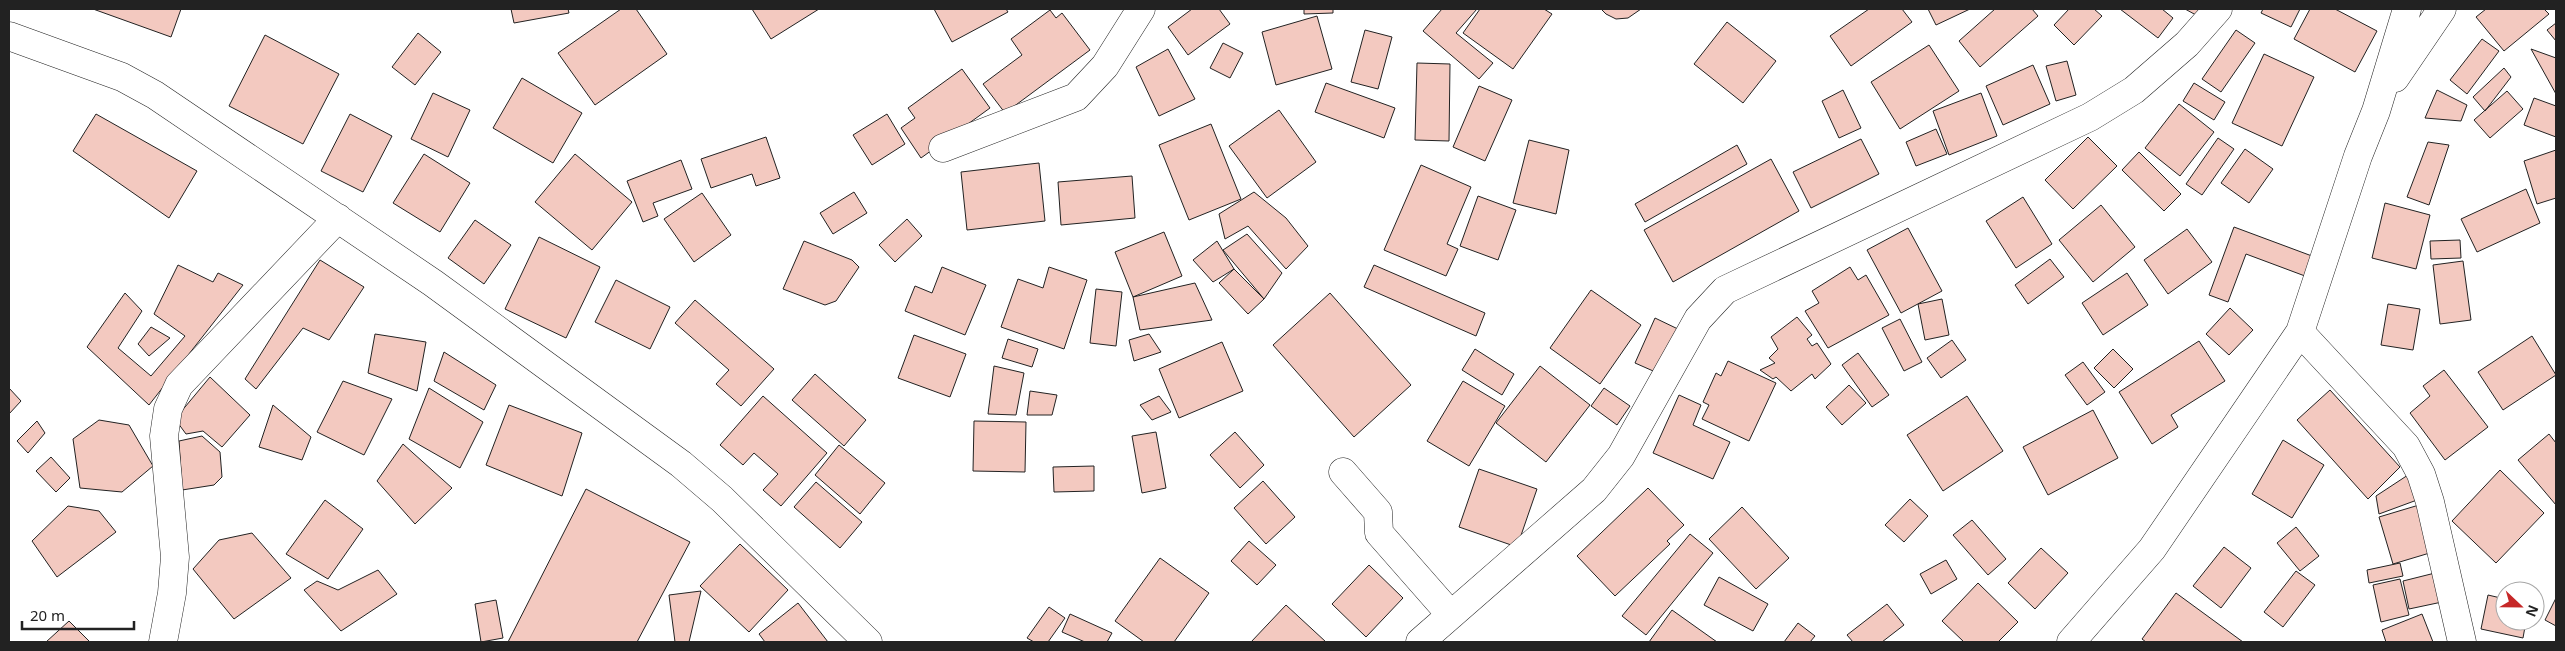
<svg xmlns="http://www.w3.org/2000/svg" width="2565" height="651" font-family="'Noto Sans',sans-serif">
	<rect width="100%" height="100%" fill="#fff"/>
	<path fill="#f3c9c0" stroke="#222" d="M93 9H181L171 37Z
		M511 9H568L569 13 514 23Z
		M621 9H636L667 54 595 105 558 53Z
		M752 9H819L771 39Z
		M934 9H1006L1008 12 952 42Z
		M1192 9H1219L1230 24 1188 55 1168 27Z
		M1304 9H1333V13L1304 14Z
		M1442 9H1477L1456 33 1493 63 1479 79 1423 31Z
		M1480 9H1544L1552 14 1513 69 1463 33Z
		M1601 9H1641L1628 18 1616 19 1606 14Z
		M1869 9H1902L1912 22 1851 66 1830 36Z
		M1928 9H1970L1936 25Z
		M1995 9H2032L2038 16 1980 67 1959 41Z
		M2069 9H2094L2102 16 2074 45 2054 25Z
		M2120 9H2162L2173 18 2158 38Z
		M2185 9H2200L2196 15Z
		M2263 9H2300L2291 27 2261 13Z
		M2310 9H2335L2377 31 2355 72 2294 39Z
		M2486 9H2544L2549 14 2504 51 2476 17Z
		M1050 10 1056 18 1062 13 1090 50 1005 113 983 84 1022 55 1011 39Z
		M1317 16 1332 69 1276 85 1262 32Z
		M1727 22 1776 61 1743 103 1694 64Z
		M2556 23V41L2547 30Z
		M1365 30 1392 37 1378 89 1351 82Z
		M2236 30 2255 43 2221 92 2202 79Z
		M418 33 441 52 415 85 392 67Z
		M265 35 339 74 303 144 229 106Z
		M2482 39 2499 51 2467 94 2450 80Z
		M1223 43 1243 53 1230 78 1210 68Z
		M1929 45 1959 91 1900 129 1871 82Z
		M1168 49 1195 99 1159 116 1136 67Z
		M2531 49 2556 58V94Z
		M2264 54 2314 77 2282 146 2232 123Z
		M2067 61 2076 95 2056 101 2046 66Z
		M1417 63 1450 64 1449 141 1415 140Z
		M2033 65 2050 104 2003 125 1986 86Z
		M2504 68 2511 77 2485 111 2473 97Z
		M962 69 990 108 921 158 901 128 915 118 908 108Z
		M522 78 582 113 553 163 493 128Z
		M1326 83 1395 108 1384 138 1315 112Z
		M2194 83 2225 102 2214 120 2183 101Z
		M1479 86 1512 100 1485 161 1453 147Z
		M1843 90 1861 128 1839 138 1822 101Z
		M2437 90 2467 105 2461 121 2425 118Z
		M2507 91 2523 109 2490 138 2474 120Z
		M433 93 470 110 448 157 411 139Z
		M1981 93 1997 136 1949 155 1933 111Z
		M2534 98 2556 106V137L2524 125Z
		M2179 104 2214 132 2180 176 2145 148Z
		M1279 110 1316 162 1267 198 1229 146Z
		M96 114 197 171 169 218 73 151Z
		M350 114 392 136 363 192 321 171Z
		M887 114 905 144 872 165 853 135Z
		M1211 124 1241 199 1189 220 1159 145Z
		M1936 129 1947 154 1916 166 1906 142Z
		M766 137 780 178 756 186 752 174 711 188 701 159Z
		M2088 137 2117 166 2073 209 2045 180Z
		M2218 138 2234 149 2202 195 2186 184Z
		M1861 139 1879 174 1811 208 1793 172Z
		M1529 140 1569 150 1556 214 1513 203Z
		M2428 142 2449 145 2429 205 2407 197Z
		M1737 145 1747 164 1645 222 1635 204Z
		M2245 149 2273 169 2249 203 2221 183Z
		M2556 150V198L2537 204 2524 161Z
		M2139 152 2181 194 2164 211 2122 170Z
		M424 154 470 183 440 232 393 203Z
		M575 154 632 202 592 250 535 202Z
		M1771 159 1799 211 1673 282 1644 230Z
		M681 160 692 189 653 203 658 216 643 222 627 181Z
		M1039 163 1045 221 967 230 961 172Z
		M1421 165 1471 187 1447 244 1458 249 1446 276 1384 250Z
		M1132 176 1135 218 1061 225 1058 182Z
		M2526 189 2540 223 2477 252 2461 219Z
		M854 192 867 213 833 234 820 213Z
		M1254 192 1286 218 1308 246 1286 269 1248 226 1225 239 1219 214Z
		M702 193 731 235 694 262 664 219Z
		M1478 196 1516 210 1498 260 1460 246Z
		M2023 197 2052 244 2016 268 1986 221Z
		M2385 203 2430 215 2416 269 2372 258Z
		M2101 205 2135 247 2093 282 2059 240Z
		M907 219 922 236 895 262 879 245Z
		M475 220 511 245 484 284 448 258Z
		M2234 227 2320 259 2313 279 2246 254 2228 302 2209 295Z
		M1908 228 1942 291 1901 313 1867 250Z
		M2187 229 2212 262 2168 294 2144 260Z
		M1164 232 1182 276 1133 297 1115 252Z
		M1247 234 1282 273 1264 299 1223 250Z
		M539 237 600 267 566 338 505 309Z
		M2460 240 2461 258 2431 259 2430 241Z
		M804 241 852 260 859 267 836 301 825 305 783 289Z
		M1217 241 1234 269 1213 282 1193 260Z
		M2050 259 2064 277 2028 304 2015 285Z
		M320 260 364 287 329 340 303 328 256 389 245 379Z
		M2463 261 2471 320 2440 324 2433 265Z
		M178 265 213 282 218 273 243 285 149 405 87 347 125 293 142 311 118 348 151 376 185 336 154 314Z
		M1374 265 1485 313 1476 336 1364 287Z
		M942 267 986 285 965 335 905 311 915 286 932 293Z
		M1049 267 1087 280 1064 349 1001 327 1018 279 1043 288Z
		M1850 267 1858 280 1866 275 1889 315 1828 348 1805 311 1819 303 1812 291Z
		M1234 269 1264 299 1248 314 1219 283Z
		M2127 273 2148 305 2103 335 2082 303Z
		M616 280 670 307 650 349 595 322Z
		M1195 283 1212 320 1140 330 1133 297Z
		M1096 289 1122 292 1116 346 1090 343Z
		M1591 290 1641 325 1600 384 1550 348Z
		M1330 293 1411 385 1354 437 1273 345Z
		M1942 299 1949 335 1925 340 1918 304Z
		M695 300 774 369 741 406 716 384 729 370 675 323Z
		M2388 304 2420 309 2413 350 2381 345Z
		M2230 308 2253 330 2229 355 2206 334Z
		M1797 317 1812 335 1807 339 1812 346 1817 343 1831 364 1815 379 1812 374 1791 391 1776 377 1773 379 1760 370 1775 363 1769 358 1778 349 1771 337Z
		M1655 318 1680 330 1660 374 1635 363Z
		M1900 319 1922 362 1904 371 1882 328Z
		M151 327 170 338 149 356 138 344Z
		M375 334 426 342 417 391 368 373Z
		M1149 334 1161 352 1134 361 1129 340Z
		M914 335 966 354 950 397 898 378Z
		M2532 336 2556 375 2503 410 2478 372Z
		M1008 339 1038 349 1032 367 1002 358Z
		M1952 340 1966 360 1941 378 1927 358Z
		M2199 341 2225 381 2171 415 2178 427 2152 444 2119 392Z
		M1222 342 1243 391 1179 418 1159 369Z
		M1475 349 1514 374 1502 395 1462 370Z
		M2113 349 2133 369 2114 388 2094 368Z
		M444 352 496 385 484 410 434 381Z
		M1858 353 1889 395 1872 407 1842 365Z
		M1728 361 1776 383 1749 441 1702 419 1709 405 1703 402 1716 373 1721 376Z
		M2083 362 2105 392 2087 405 2065 375Z
		M994 366 1024 373 1016 415 988 414Z
		M1540 366 1590 405 1546 462 1496 423Z
		M2444 370 2488 427 2445 460 2410 413 2430 396 2423 386Z
		M815 374 866 420 844 446 792 400Z
		M210 377 250 415 222 447 203 431 186 434 175 419Z
		M343 381 392 399 364 455 317 432Z
		M1463 381 1505 406 1469 466 1427 441Z
		M1849 385 1866 403 1842 425 1826 407Z
		M9 388 21 401 9 414Z
		M429 388 483 422 460 468 409 439Z
		M1604 388 1630 406 1617 425 1591 406Z
		M2330 390 2400 467 2368 499 2297 420Z
		M1030 391 1057 395 1052 415H1027Z
		M1679 395 1701 405 1693 425 1730 442 1713 479 1653 453Z
		M763 396 827 453 781 506 763 490 778 474 754 453 743 465 720 445Z
		M1159 396 1171 412 1152 420 1140 405Z
		M1967 396 2003 451 1943 491 1907 435Z
		M273 405 311 437 302 460 259 447Z
		M509 405 582 433 562 496 486 465Z
		M2093 410 2118 458 2048 495 2023 447Z
		M99 420 129 425 153 466 122 492 80 488 73 439Z
		M37 421 45 433 28 453 17 441Z
		M974 421 1026 422 1025 472 973 471Z
		M1156 432 1166 488 1142 493 1132 436Z
		M1235 432 1264 465 1240 488 1210 455Z
		M2549 434 2556 443V505L2518 460Z
		M202 436 220 452 222 477 214 485 182 490 179 441Z
		M2283 440 2324 465 2292 518 2252 494Z
		M403 444 452 488 415 524 377 481Z
		M839 445 885 483 860 514 815 475Z
		M51 457 70 478 56 492 36 471Z
		M1094 466V491L1054 492 1053 467Z
		M1479 469 1537 489 1517 547 1459 527Z
		M2500 470 2544 513 2496 563 2452 521Z
		M2408 475 2417 500 2379 514 2376 496Z
		M1263 481 1295 517 1266 544 1234 508Z
		M816 482 862 522 840 548 794 507Z
		M1648 488 1684 525 1667 541 1670 544 1615 596 1577 556Z
		M586 489 690 542 637 642H508Z
		M1910 499 1928 516 1904 542 1885 525Z
		M325 500 363 529 328 579 286 554Z
		M2419 505 2433 552 2393 564 2379 517Z
		M68 506 99 511 116 532 57 577 32 541Z
		M1742 507 1789 558 1756 589 1709 539Z
		M1972 520 2006 559 1988 575 1953 535Z
		M2296 527 2319 556 2300 571 2277 543Z
		M252 533 291 578 234 619 193 569 219 540Z
		M1690 534 1713 553 1646 635 1622 616Z
		M1249 541 1276 565 1257 585 1231 561Z
		M740 544 788 590 749 632 700 586Z
		M2224 547 2251 568 2221 608 2193 586Z
		M2041 548 2068 573 2035 609 2008 583Z
		M1160 558 1209 593 1174 642H1144L1115 621Z
		M1946 560 1957 579 1931 594 1920 574Z
		M2400 563 2403 576 2369 583 2367 570Z
		M1369 565 1403 598 1366 637 1332 604Z
		M378 570 397 594 341 631 304 590 317 581 338 590Z
		M2296 571 2315 585 2283 627 2264 612Z
		M2435 573 2442 602 2409 609 2403 581Z
		M1719 577 1768 604 1753 631 1704 605Z
		M2400 579 2409 615 2381 622 2373 585Z
		M1978 583 2018 622 1998 642H1964L1942 621Z
		M701 591 689 642H675L669 595Z
		M2176 593 2243 642H2146L2142 639Z
		M2488 595 2505 599V621H2526L2523 638 2481 629Z
		M2556 598V626L2545 620Z
		M496 600 503 638 481 642 475 604Z
		M798 603 828 642H765L759 634Z
		M1887 604 1904 625 1882 642H1853L1847 635Z
		M1286 605 1326 642H1251Z
		M1049 607 1065 618 1048 642H1034L1027 638Z
		M1672 610 1717 642H1649Z
		M1070 614 1112 633 1107 642H1085L1062 632Z
		M2422 614 2433 642H2386L2382 630Z
		M69 621 90 642H46Z
		M1798 623 1815 636 1810 642H1784Z"/>
	<g fill="none" stroke-linecap="round" stroke-linejoin="round">
		<g stroke="#222" stroke-width="29">
			<path id="minor" d="M9 36 122 77 155 95 433 283 681 464 722 499 868 642
				M2395 78 2442 9
				M943 148 1076 97 1105 66 1141 9
				M2300 332 2406 446 2421 474 2430 502 2462 642
				M1343 472 1378 512 1379 533 1451 615
				M163 642 172 593 175 557 164 436 168 409 179 385 338 218
				M1420 642 1594 490 1621 456 1698 319 1725 290 2090 117 2134 90 2187 44 2218 9
				M2071 642 2152 549 2300 332 2358 156 2376 111 2407 9"/>
		</g>
		<use href="#minor" stroke="#fff" stroke-width="28"/>
	</g>
	<rect width="2565" height="651" fill="none" stroke="#222222" stroke-width="20"/>
	<g transform="translate(2520 606) rotate(112)"><circle r="24" fill="#ffffff" stroke="#a7a7a7"/>
	<path d="M0-4L9 19L0 12L-9 19Z" fill="#c62828"/>
	<text y="-8" font-size="14" font-weight="bold" text-anchor="middle" fill="#222222">N</text>
	</g>
	<path d="M22 621v8h112v-8" fill="none" stroke="#222222" stroke-width="2.5"/>
	<text x="30" y="621" font-size="15" fill="#222222" stroke="#ffffff" stroke-width="4" paint-order="stroke">20 m</text>
</svg>
